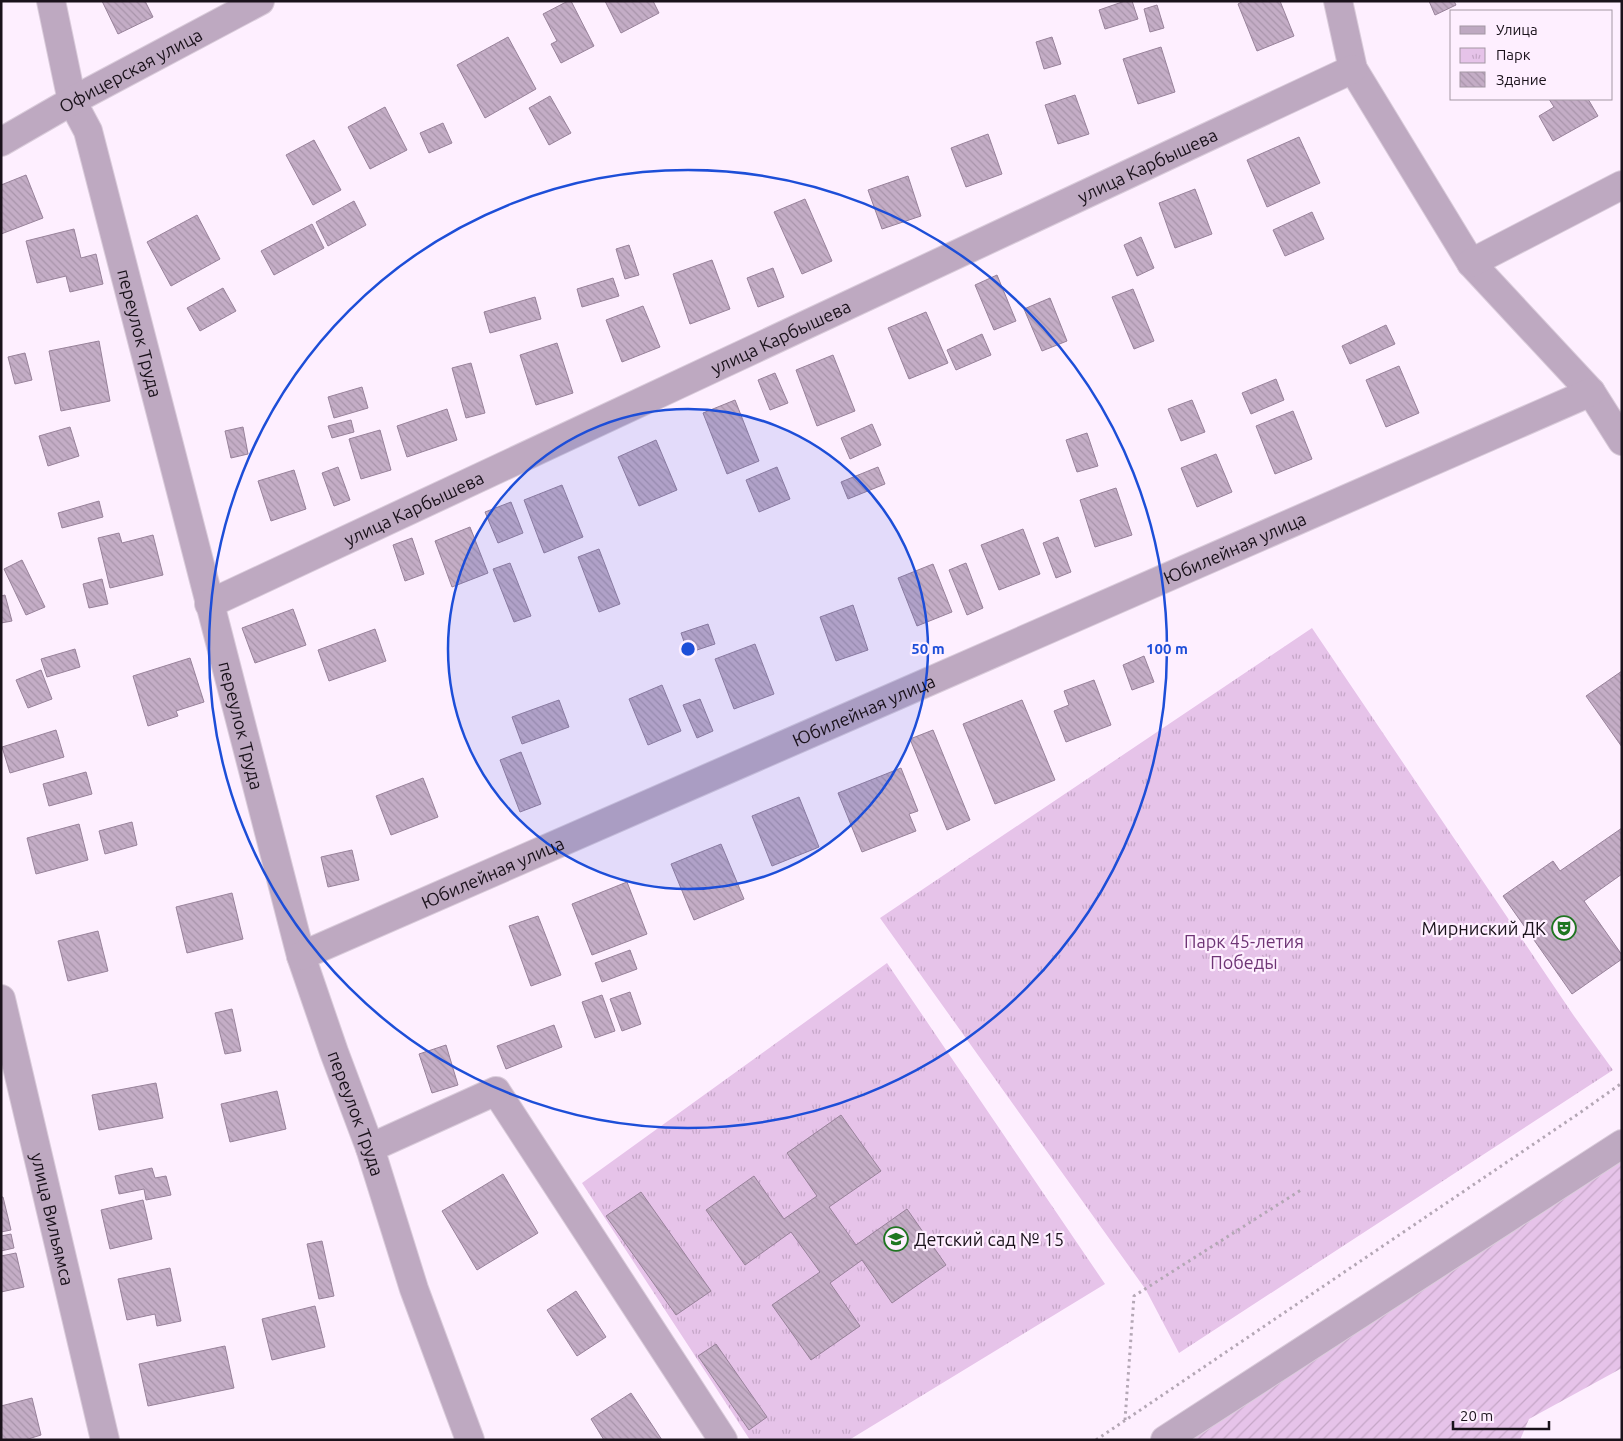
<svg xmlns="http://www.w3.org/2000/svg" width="1623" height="1441" font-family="Ubuntu,sans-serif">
	<defs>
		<pattern id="park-tufts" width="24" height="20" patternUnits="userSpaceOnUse" patternTransform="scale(1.25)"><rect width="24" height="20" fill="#e6c3e9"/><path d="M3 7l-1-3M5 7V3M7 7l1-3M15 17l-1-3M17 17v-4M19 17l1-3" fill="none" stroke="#c5a6c7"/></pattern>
		<pattern id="garden-furrows" width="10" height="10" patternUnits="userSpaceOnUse" patternTransform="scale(1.25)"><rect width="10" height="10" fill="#e6c3e9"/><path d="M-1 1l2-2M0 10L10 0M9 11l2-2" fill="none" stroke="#c5a6c7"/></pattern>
		<pattern id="building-back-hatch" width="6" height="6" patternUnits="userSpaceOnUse" patternTransform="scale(1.25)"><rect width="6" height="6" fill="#c4adc6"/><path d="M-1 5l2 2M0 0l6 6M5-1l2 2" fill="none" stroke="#a894aa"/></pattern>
	</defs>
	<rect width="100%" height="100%" fill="#feefff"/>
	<path fill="url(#park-tufts)" d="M1312 628 1574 1016 1613 1070 1179 1353 1146 1290 880 918Z
		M887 963 1105 1284 849 1440H750L582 1183Z"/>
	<path fill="url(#garden-furrows)" d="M1622 1156V1368L1529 1419 1520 1440H1184Z"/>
	<path fill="url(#building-back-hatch)" stroke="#98829a" d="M102 1H145L153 17 118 34Z
		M568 1H571L594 46 561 63 551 44 557 41 543 14Z
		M605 1H653L659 13 621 33Z
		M1125 1H1132L1138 19 1105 29 1099 10Z
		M1243 1H1280L1294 36 1257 51 1238 4Z
		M1429 1H1454L1456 5 1435 15Z
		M1157 5 1164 28 1150 32 1144 9Z
		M508 37 536 89 485 118 457 65Z
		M1052 37 1061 64 1044 69 1036 42Z
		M1161 47 1175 92 1138 104 1123 59Z
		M1075 95 1089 134 1058 144 1045 105Z
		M550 96 571 133 549 145 529 108Z
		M1549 99H1588L1598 116 1553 141 1539 116 1554 107Z
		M385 107 407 150 370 169 348 127Z
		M443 123 452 143 429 153 420 133Z
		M988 134 1002 174 966 187 951 148Z
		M1299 137 1320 183 1267 207 1247 160Z
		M314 140 341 190 313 205 286 155Z
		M26 175 43 218 1 234V185Z
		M908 176 921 216 882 229 868 190Z
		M1195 189 1212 234 1175 248 1159 203Z
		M805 199 832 261 802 274 774 212Z
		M354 201 366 225 328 246 316 222Z
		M1312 212 1324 239 1285 256 1273 230Z
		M197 215 220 259 171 286 147 242Z
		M312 224 324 248 274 275 261 251Z
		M74 229 81 258 96 254 103 284 70 292 66 276 37 283 26 241Z
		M1141 237 1154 268 1137 276 1124 245Z
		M629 245 639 275 625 279 616 249Z
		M712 260 730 309 690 324 673 274Z
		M773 268 784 297 758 307 747 278Z
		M997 275 1016 321 994 330 975 285Z
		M613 278 619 296 582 307 577 289Z
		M223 288 236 311 200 331 187 308Z
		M1133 289 1154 341 1134 349 1112 297Z
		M535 297 541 319 490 333 484 312Z
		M1050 298 1067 341 1042 351 1024 309Z
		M643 306 660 347 622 362 606 320Z
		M926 312 948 363 909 379 888 328Z
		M1386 325 1395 344 1350 364 1342 346Z
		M982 334 991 355 956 370 947 350Z
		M99 341 110 401 61 411 49 351Z
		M557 343 573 393 536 405 520 355Z
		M25 353 32 380 15 384 8 357Z
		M833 355 855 411 817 426 796 370Z
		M471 363 485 413 466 418 452 368Z
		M1399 366 1419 413 1386 427 1366 380Z
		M775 373 788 403 770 410 758 380Z
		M1276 379 1284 400 1251 414 1242 393Z
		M362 387 368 408 334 418 328 397Z
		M735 400 759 461 727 474 703 413Z
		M1192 400 1205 432 1181 441 1168 409Z
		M447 409 457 440 407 457 397 426Z
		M1293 411 1312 459 1275 474 1256 426Z
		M351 420 354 432 332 438 328 426Z
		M872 424 881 445 850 459 841 438Z
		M70 427 79 456 48 466 39 436Z
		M243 427 248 454 231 458 225 431Z
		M380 430 391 470 361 479 349 439Z
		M1087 433 1098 466 1077 472 1066 440Z
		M656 440 677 490 639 506 618 457Z
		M1216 454 1232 492 1197 507 1181 468Z
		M338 467 350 500 334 506 322 473Z
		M777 467 790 499 759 512 746 480Z
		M878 467 885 484 848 499 841 482Z
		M294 470 306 509 271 521 258 481Z
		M562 485 583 537 544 553 524 500Z
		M1116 488 1132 535 1095 547 1080 500Z
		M99 501 103 517 62 528 58 513Z
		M511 502 523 533 498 543 485 512Z
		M470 527 488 573 452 587 435 541Z
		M1023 529 1040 574 999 590 981 545Z
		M119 533 122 543 153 535 163 575 110 588 98 538Z
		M1058 537 1071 572 1056 578 1043 543Z
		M412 538 424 574 405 581 393 545Z
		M599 549 620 604 599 612 578 557Z
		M22 560 45 607 26 615 4 569Z
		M510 563 531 616 514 622 493 569Z
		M966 563 983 608 967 615 949 570Z
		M933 564 952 612 917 626 898 578Z
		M102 579 108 604 89 608 83 584Z
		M5 595 12 621 1 623V596Z
		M853 605 868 650 836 661 820 617Z
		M293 609 306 645 255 663 242 628Z
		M708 624 715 644 688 653 681 633Z
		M375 629 386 661 329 681 318 650Z
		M755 644 774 694 734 709 715 659Z
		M75 649 80 667 47 677 41 659Z
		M1144 656 1154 682 1132 690 1123 665Z
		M190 658 204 702 176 711 178 716 148 726 133 676Z
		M41 670 52 699 28 708 16 680Z
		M1622 671V747L1586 696Z
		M1094 680 1111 725 1066 742 1054 711 1069 705 1064 691Z
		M662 685 681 731 648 745 629 699Z
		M700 699 713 731 697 738 683 705Z
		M559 700 569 727 522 744 512 717Z
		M1022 700 1055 780 995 804 963 724Z
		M56 730 64 757 10 773 2 747Z
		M933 730 970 820 947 830 910 739Z
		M521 752 541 804 520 812 500 760Z
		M901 768 918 811 909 814 916 831 862 852 838 793Z
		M86 772 92 794 49 806 43 784Z
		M423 778 438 817 391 835 376 796Z
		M799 797 819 847 772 866 752 816Z
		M132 822 137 845 105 854 99 831Z
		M79 824 88 860 36 874 27 838Z
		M1622 828V874L1584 901 1622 955V959L1572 994 1503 896 1553 861 1560 871Z
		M721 844 744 899 694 920 671 864Z
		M352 850 359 880 328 887 321 857Z
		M627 882 647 934 592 955 572 904Z
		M232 893 243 939 187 953 176 907Z
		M538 916 561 975 531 986 509 926Z
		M98 931 108 971 68 981 58 941Z
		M630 950 637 969 602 982 595 963Z
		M630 992 641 1024 622 1031 610 999Z
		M602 995 615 1031 595 1038 582 1002Z
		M232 1009 241 1051 225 1054 215 1013Z
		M554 1025 562 1047 506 1069 497 1046Z
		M446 1045 458 1085 432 1093 419 1054Z
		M156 1083 163 1118 99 1130 92 1095Z
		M277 1091 286 1129 230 1142 221 1104Z
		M841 1115 881 1171 829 1207 856 1245 907 1209 946 1265 892 1303 862 1260 830 1283 860 1326 811 1360 772 1305 820 1272 791 1232 745 1265 706 1210 754 1176 784 1219 817 1196 787 1153Z
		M152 1168 155 1178 166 1176 171 1195 146 1200 144 1189 119 1194 115 1176Z
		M503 1174 538 1233 477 1270 442 1211Z
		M641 1192 711 1291 676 1315 606 1216Z
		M1 1197H3L11 1230 1 1232Z
		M143 1200 152 1239 110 1249 101 1210Z
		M11 1234 14 1248 1 1251V1236Z
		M322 1241 334 1296 319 1299 307 1244Z
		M16 1253 24 1287 1 1292V1256Z
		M170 1268 181 1321 157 1326 155 1314 127 1320 118 1279Z
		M576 1291 606 1337 577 1356 547 1310Z
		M315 1306 325 1347 272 1360 262 1319Z
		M716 1344 767 1417 749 1430 698 1356Z
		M225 1346 234 1388 148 1406 139 1364Z
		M631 1393 662 1440H604L591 1419Z
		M32 1398 41 1435 25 1440H1V1406Z"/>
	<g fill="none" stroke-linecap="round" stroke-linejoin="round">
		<g stroke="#daccdb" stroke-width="30">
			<g id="minor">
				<path id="s1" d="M51 1 72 101 88 131 301 956 334 1052 370 1148 414 1289 470 1440"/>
				<path d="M1338 1 1353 69 1471 263 1591 392 1622 441"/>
				<path id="s2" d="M1 142 72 101 260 1"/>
				<path d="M1471 263 1622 185"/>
				<path id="s3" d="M209 604 1353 69"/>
				<path id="s4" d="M301 956 1591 392"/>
				<path id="s5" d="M1 999 105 1440"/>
				<path d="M370 1148 496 1091 723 1440"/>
				<path d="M1165 1440 1622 1144"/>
			</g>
		</g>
		<path stroke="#b4a7b5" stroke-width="3" stroke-dasharray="2.5 4" stroke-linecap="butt" d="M1125 1420 1134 1296 1301 1190
			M1096 1440 1581 1112 1622 1083"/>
		<use href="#minor" stroke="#bea9c1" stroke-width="28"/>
	</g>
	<circle cx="688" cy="649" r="240" fill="#1d4ed8" fill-opacity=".12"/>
	<g fill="none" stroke="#1d4ed8" stroke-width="2.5">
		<circle cx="688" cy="649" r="240"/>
		<circle cx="688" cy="649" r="479"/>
	</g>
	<defs>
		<g id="theatre-ring" transform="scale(1.25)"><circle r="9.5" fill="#feefff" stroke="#1f7521" stroke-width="1.5"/><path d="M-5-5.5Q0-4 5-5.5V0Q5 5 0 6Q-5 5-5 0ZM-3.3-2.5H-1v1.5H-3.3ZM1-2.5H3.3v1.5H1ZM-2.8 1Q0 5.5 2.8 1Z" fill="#1f7521"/></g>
		<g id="school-ring" transform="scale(1.25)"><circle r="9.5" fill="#feefff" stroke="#1f7521" stroke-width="1.5"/><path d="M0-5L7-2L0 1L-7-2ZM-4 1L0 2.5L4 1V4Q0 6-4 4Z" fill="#1f7521"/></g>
	</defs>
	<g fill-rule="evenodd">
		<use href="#theatre-ring" x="1564" y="928"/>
		<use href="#school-ring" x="896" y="1239"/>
	</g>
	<g text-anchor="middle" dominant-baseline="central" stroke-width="4.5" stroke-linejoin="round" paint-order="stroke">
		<g font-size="18" fill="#1a121b" stroke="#feefff">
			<text stroke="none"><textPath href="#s2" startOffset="148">Офицерская улица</textPath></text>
			<text stroke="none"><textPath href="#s3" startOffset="1036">улица Карбышева</textPath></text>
			<text stroke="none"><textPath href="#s1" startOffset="345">переулок Труда</textPath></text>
			<text stroke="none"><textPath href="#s3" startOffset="631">улица Карбышева</textPath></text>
			<text stroke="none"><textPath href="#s3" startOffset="226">улица Карбышева</textPath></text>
			<text stroke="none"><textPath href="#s4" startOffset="1019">Юбилейная улица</textPath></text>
			<text stroke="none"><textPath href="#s4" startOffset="614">Юбилейная улица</textPath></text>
			<text stroke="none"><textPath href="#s1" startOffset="750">переулок Труда</textPath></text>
			<text stroke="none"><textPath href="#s4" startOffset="209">Юбилейная улица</textPath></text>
			<text stroke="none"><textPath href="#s1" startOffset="1155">переулок Труда</textPath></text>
			<text stroke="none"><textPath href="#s5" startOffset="226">улица Вильямса</textPath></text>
		</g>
		<g font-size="18" fill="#1a121b" stroke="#feefff" text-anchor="end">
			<text x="1546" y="928">Мирниский ДК</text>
			<text x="914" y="1239" text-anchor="start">Детский сад № 15</text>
		</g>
		<g font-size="18" fill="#6e3475" stroke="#feefff">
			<text x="1244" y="941">Парк 45-летия<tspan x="1244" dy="21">Победы</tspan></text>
		</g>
	</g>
	<circle cx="688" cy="649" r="8" fill="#1d4ed8" stroke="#feefff" stroke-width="2.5"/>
	<g font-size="15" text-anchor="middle" font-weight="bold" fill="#1d4ed8" stroke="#feefff" stroke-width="4.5" stroke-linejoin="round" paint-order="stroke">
		<text x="928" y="654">50 m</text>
		<text x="1167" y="654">100 m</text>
	</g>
	<rect width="1623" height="1441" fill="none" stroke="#1a121b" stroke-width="5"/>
	<rect x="1450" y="10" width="162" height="90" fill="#feefff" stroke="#a397a4"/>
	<rect x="1460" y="26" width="25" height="8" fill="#bea9c1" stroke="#a397a4"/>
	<text x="1496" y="35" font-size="15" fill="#1a121b">Улица</text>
	<rect x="1460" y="48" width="25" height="15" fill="url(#park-tufts)" stroke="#a397a4"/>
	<text x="1496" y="60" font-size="15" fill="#1a121b">Парк</text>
	<rect x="1460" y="72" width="25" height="15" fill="url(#building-back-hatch)" stroke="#a397a4"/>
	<text x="1496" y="85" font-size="15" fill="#1a121b">Здание</text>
	<path d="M1453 1421v8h96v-8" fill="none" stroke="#1a121b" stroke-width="2.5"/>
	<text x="1460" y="1421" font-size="15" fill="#1a121b" stroke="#feefff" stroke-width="4" paint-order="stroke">20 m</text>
</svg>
